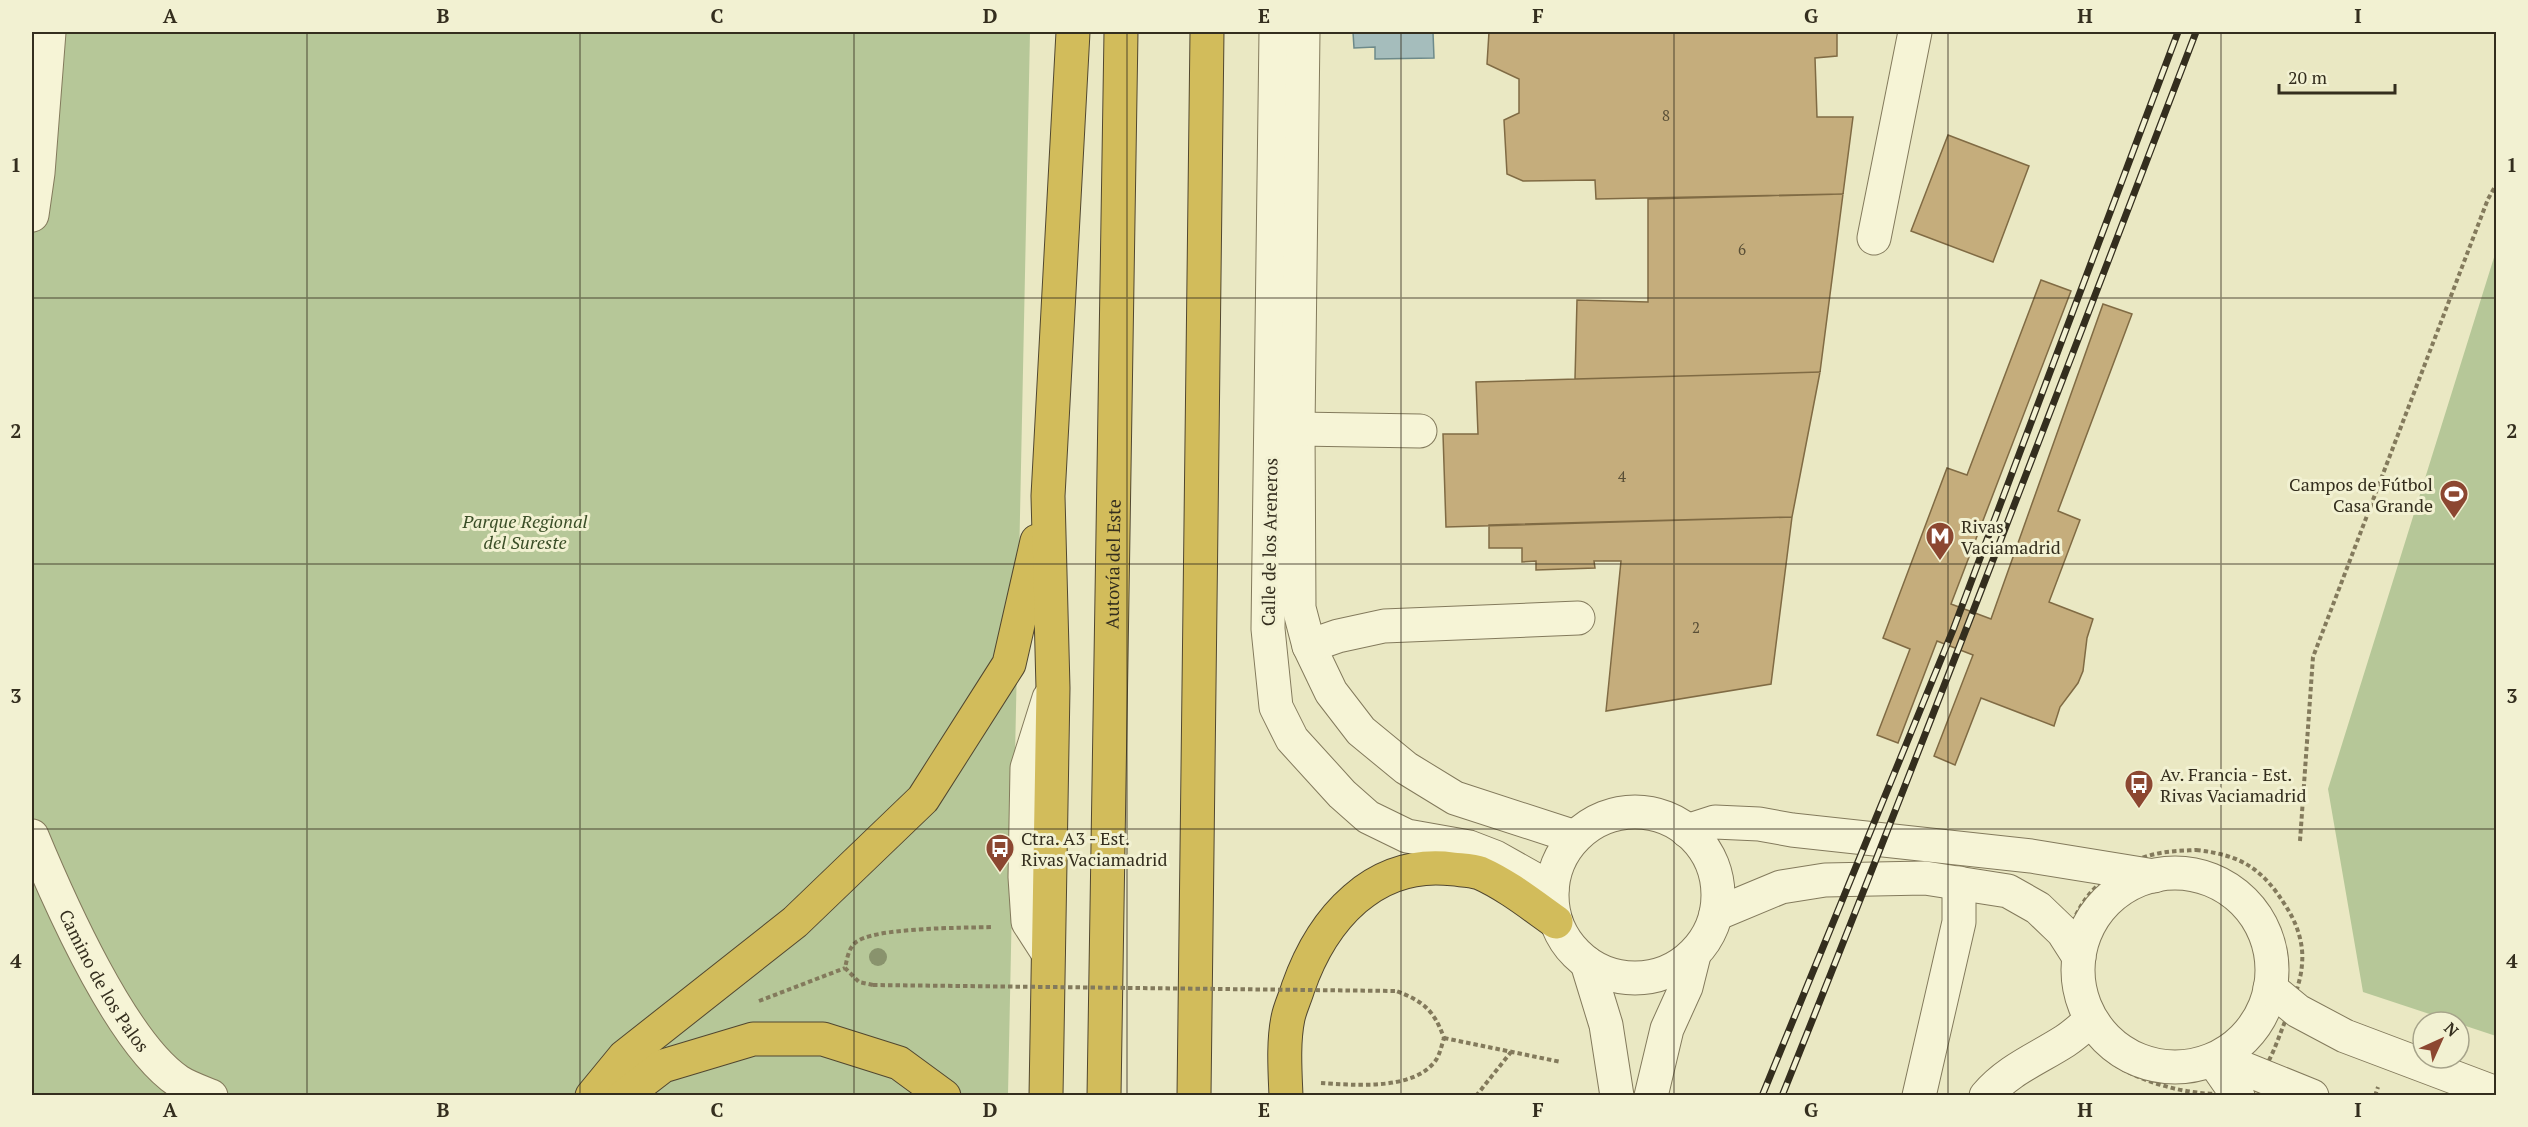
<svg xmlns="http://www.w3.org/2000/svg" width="2528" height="1127" font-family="'PT Serif',serif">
	<rect width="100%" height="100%" fill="#eae8c3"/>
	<path fill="#b6c798" d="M32 32H1030L1008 1095H32Z
		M2496 251V1036L2363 992 2328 789Z"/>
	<path fill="#a5bdbc" stroke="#6d8a8a" stroke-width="1.5" d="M1353 32H1433L1434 58 1375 59V47L1354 48Z"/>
	<path fill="#c5ad7c" stroke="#806b44" stroke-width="1.5" d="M1489 32H1837V56L1815 58 1817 117H1853L1843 194 1596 199 1595 180 1523 181 1507 174 1504 120 1519 113V79L1487 64Z
		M1948 135 2029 166 1993 262 1911 231Z
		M1843 194 1820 372 1575 379 1577 300 1648 302V199Z
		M2041 280 2071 291 1951 604 1991 619 2103 304 2132 314 2058 511 2080 520 2049 602 2093 619 2087 638 2083 671 2078 683 2060 707 2054 726 1981 698 1955 765 1934 756 1973 655 1937 641 1898 743 1877 735 1910 649 1883 638 1947 468 1967 475Z
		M1820 372 1792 517 1446 527 1443 434H1478L1476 382Z
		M1792 517 1771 684 1606 711 1621 561H1594L1595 568 1536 570V561L1522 562V548H1489V525Z"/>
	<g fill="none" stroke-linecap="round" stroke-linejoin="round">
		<g stroke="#837a5c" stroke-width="35">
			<g id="minor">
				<path d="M1276 32 1268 629 1276 707 1292 739 1342 794 1368 817 1407 836 1469 847 1495 857 1552 889"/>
				<path d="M1303 32 1298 429 1299 608 1309 646 1331 692 1361 731 1406 768 1455 798 1575 837"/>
				<path d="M32 215 38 173 49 32"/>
				<path d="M1874 238 1915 32"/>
				<path d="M1298 429 1420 431"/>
				<path d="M1309 646 1338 636 1384 626 1578 618"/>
				<circle cx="1635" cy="895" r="83"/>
				<path d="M1687 831 1715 822 1759 824 1792 830 2031 856 2154 876"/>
				<path id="s1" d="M32 836C59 901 121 1042 178 1081 187 1087 201 1092 211 1096"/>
				<circle cx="2175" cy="970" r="97"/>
				<path d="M1716 914 1781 887 1825 880 1925 878 2008 891 2038 908 2063 932 2079 957"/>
				<path d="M1048 953 1028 922 1025 877 1027 768 1049 698"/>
				<path d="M1587 963 1606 1025 1617 1096"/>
				<path d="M2270 988 2298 1011 2345 1036 2496 1093"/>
				<path d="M2218 1058 2312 1096"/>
				<path d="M2213 1060 2238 1096"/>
				<path d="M1651 1096 1667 1029 1686 987 1694 955"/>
				<path d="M1919 1096 1959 922V883"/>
				<path d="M1986 1096C2008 1070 2037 1059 2065 1041 2074 1035 2083 1027 2091 1020"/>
			</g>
		</g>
		<g stroke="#514730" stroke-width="35">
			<g id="highway">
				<path d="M592 1096 624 1057 795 922 923 799 1009 664 1037 541"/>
				<path d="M624 1096 663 1066 753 1039H823L899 1063 944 1096"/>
				<path d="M1046 1096 1053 688 1048 496 1073 32"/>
				<path id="s2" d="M1104 1096 1121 32"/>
				<path d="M1194 1096 1207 32"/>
				<path d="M1286 1096C1285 1071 1283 1042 1288 1018 1290 1008 1295 998 1298 988 1322 919 1374 859 1453 869 1461 870 1472 870 1480 873 1507 885 1532 905 1556 922"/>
			</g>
		</g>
		<path stroke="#837a5c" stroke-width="4" stroke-dasharray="4.5 3" stroke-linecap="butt" d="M2300 841 2313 657 2488 199 2496 185
			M2196 850C2242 855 2263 869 2287 908 2297 924 2304 944 2302 964 2301 983 2291 1006 2284 1024 2271 1057 2261 1094 2219 1094 2184 1094 2140 1082 2111 1062 2093 1050 2077 1023 2071 1003 2052 940 2079 881 2142 858 2160 851 2178 851 2196 850Z
			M873 985 859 982 845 968C847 960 848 949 855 943 872 927 965 928 992 927
			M759 1001 845 968
			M1444 1038 1561 1062
			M1321 1083C1355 1085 1414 1091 1436 1060 1440 1054 1442 1044 1444 1038 1434 1010 1423 1001 1396 991
			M1476 1096 1511 1052
			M2375 1096 2378 1087"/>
		<use href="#minor" stroke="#f6f4d6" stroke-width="33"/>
		<use href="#highway" stroke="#d2bc5b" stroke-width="33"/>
		<g stroke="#342e1e" stroke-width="7">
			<path id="rail" d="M1762 1096 1953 630 2178 32
				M1782 1096C1924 742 2060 387 2196 32"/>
		</g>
		<use href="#rail" stroke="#f2f1d2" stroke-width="4.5" stroke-dasharray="14" stroke-linecap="butt"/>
		<path stroke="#837a5c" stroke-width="4" stroke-dasharray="4.5 3" stroke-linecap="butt" d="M873 985 1396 991"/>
	</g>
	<circle fill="#89936d" cx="878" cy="957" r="9"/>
	<path fill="none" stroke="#342e1e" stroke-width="1.5" stroke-opacity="0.55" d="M307 32V1096M580 32V1096M854 32V1096M1127 32V1096M1401 32V1096M1674 32V1096M1948 32V1096M2221 32V1096M32 298H2496M32 564H2496M32 829H2496"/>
	<defs>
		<g id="stadium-pin" transform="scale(1.5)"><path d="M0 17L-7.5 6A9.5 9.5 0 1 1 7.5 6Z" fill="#8c4731" stroke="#f2f1d2"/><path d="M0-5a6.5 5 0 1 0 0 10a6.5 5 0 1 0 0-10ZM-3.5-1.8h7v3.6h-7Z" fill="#fff"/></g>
		<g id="metro-pin" transform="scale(1.5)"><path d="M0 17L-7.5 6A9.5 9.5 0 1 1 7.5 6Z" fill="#8c4731" stroke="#f2f1d2"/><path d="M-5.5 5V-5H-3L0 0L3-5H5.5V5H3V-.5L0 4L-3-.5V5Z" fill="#fff"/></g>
		<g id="bus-pin" transform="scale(1.5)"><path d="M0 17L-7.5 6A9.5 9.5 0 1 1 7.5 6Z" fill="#8c4731" stroke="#f2f1d2"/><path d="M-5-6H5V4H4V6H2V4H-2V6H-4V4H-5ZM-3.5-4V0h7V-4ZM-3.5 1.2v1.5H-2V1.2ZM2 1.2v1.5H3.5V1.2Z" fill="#fff"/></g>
	</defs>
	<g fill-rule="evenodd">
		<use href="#stadium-pin" x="2454" y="494"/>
		<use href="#metro-pin" x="1940" y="536"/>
		<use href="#bus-pin" x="2139" y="784"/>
		<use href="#bus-pin" x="1000" y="848"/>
	</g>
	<g text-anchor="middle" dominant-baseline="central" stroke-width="6" stroke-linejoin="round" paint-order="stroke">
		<g font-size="15" fill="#584e36">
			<text x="1666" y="115">8</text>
			<text x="1742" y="249">6</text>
			<text x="1622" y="476">4</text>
			<text x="1696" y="627">2</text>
		</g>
		<g font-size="18" fill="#342e1e" stroke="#f2f1d2" text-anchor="start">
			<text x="2433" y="484" text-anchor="end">Campos de Fútbol<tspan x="2433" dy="21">Casa Grande</tspan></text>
			<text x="1961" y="526">Rivas<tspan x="1961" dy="21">Vaciamadrid</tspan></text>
			<text x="2160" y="774">Av. Francia - Est.<tspan x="2160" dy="21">Rivas Vaciamadrid</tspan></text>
			<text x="1021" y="838">Ctra. A3 - Est.<tspan x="1021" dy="21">Rivas Vaciamadrid</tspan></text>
		</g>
		<g font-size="18" font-style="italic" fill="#3a4e27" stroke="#f2f1d2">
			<text x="525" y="521">Parque Regional<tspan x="525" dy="21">del Sureste</tspan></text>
		</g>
		<g font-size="18" fill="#342e1e" stroke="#f2f1d2">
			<text transform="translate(1269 542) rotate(-89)">Calle de los Areneros</text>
			<text stroke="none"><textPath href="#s2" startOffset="532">Autovía del Este</textPath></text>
			<text stroke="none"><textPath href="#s1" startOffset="162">Camino de los Palos</textPath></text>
		</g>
	</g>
	<rect width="2528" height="1127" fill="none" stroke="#f2f1d2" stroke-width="66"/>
	<g transform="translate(2441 1040) rotate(45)"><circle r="28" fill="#f2f1d2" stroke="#a6a38a" stroke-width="1.5"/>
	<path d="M0-4.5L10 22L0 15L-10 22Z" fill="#8c4731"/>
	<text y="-9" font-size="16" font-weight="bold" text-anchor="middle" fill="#342e1e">N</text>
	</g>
	<path d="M2279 84v9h116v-9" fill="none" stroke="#342e1e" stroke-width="3"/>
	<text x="2288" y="84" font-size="18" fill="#342e1e" stroke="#f2f1d2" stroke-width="4.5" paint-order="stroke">20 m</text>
	<rect x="33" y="33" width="2462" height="1061" fill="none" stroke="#342e1e" stroke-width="2"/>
	<g font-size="20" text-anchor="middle" font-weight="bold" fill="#342e1e">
		<text x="170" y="23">A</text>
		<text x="443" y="23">B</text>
		<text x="717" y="23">C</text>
		<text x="990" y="23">D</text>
		<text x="1264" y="23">E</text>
		<text x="1538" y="23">F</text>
		<text x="1811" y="23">G</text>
		<text x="2085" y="23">H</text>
		<text x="2358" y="23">I</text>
		<text x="16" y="172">1</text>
		<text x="2512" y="172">1</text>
		<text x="16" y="438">2</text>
		<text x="2512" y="438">2</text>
		<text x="16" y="703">3</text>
		<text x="2512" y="703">3</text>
		<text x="16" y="968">4</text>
		<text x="2512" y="968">4</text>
		<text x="170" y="1117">A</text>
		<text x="443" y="1117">B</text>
		<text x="717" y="1117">C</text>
		<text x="990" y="1117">D</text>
		<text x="1264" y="1117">E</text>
		<text x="1538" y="1117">F</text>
		<text x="1811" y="1117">G</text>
		<text x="2085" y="1117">H</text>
		<text x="2358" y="1117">I</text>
	</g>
</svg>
